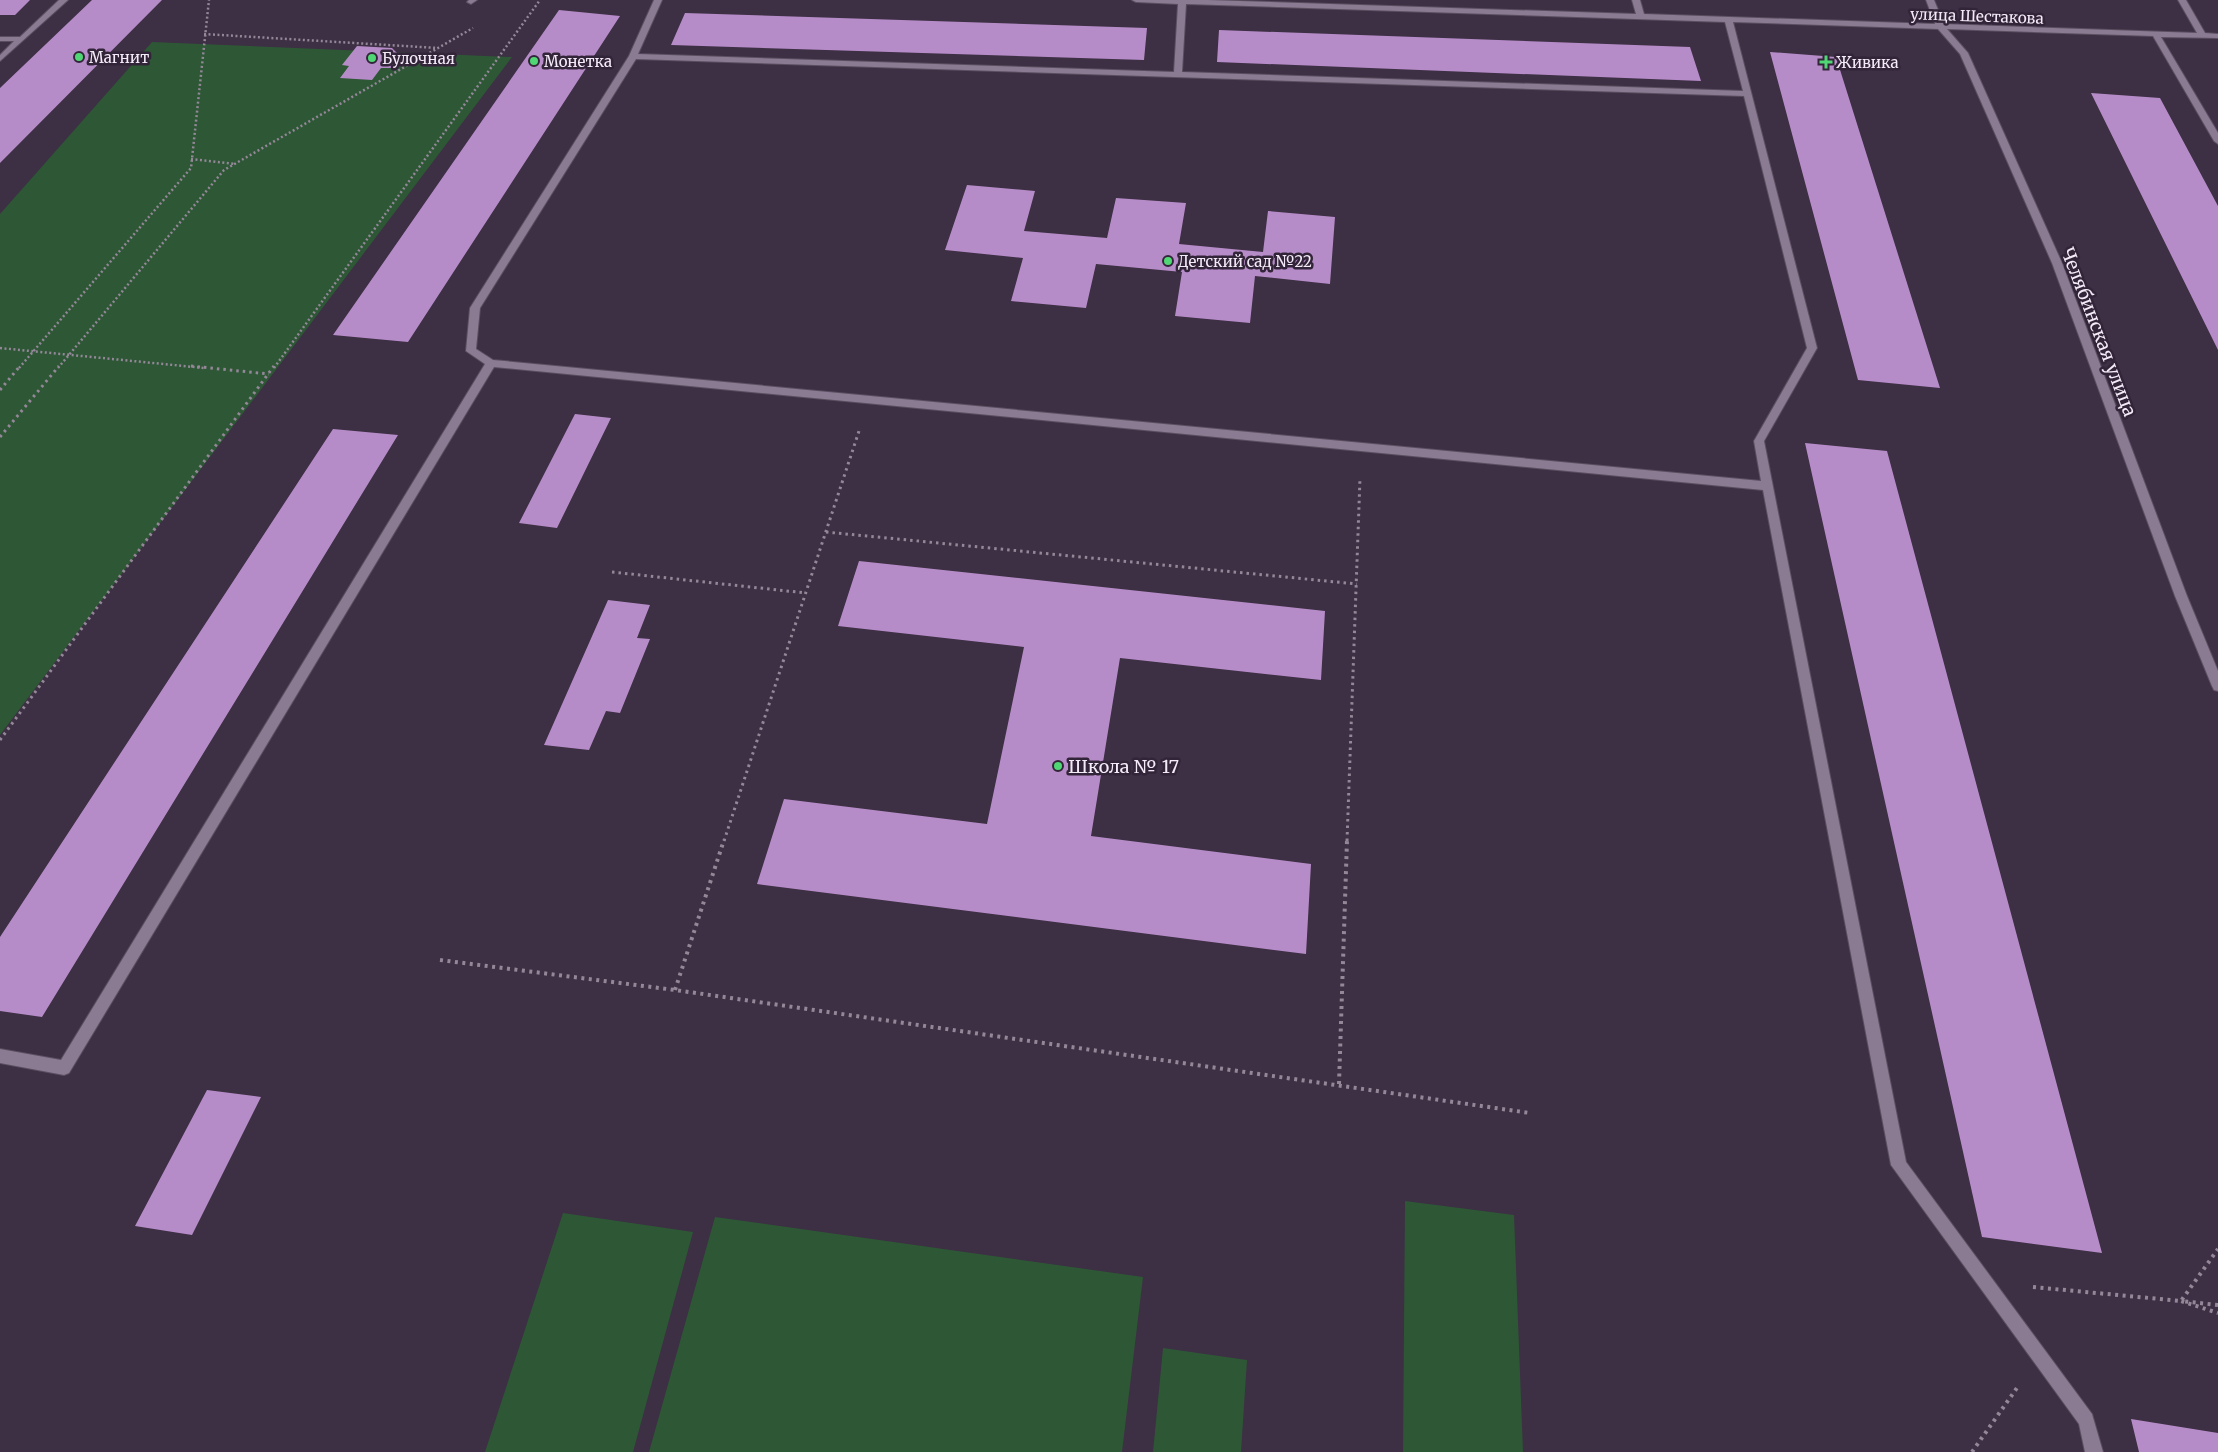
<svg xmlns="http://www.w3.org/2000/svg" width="2218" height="1452" font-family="Merriweather,serif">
	<rect width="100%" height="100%" fill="#3d2f44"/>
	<path fill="#2e5736" d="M152 42 512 57 0 735V214Z
		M1405 1201 1514 1215 1523 1452H1403Z
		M563 1213 693 1232 633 1452H485Z
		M715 1217 1143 1277 1122 1452H649Z
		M1163 1348 1247 1360 1241 1452H1153Z"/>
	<path fill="#b68cc8" d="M0 0H30L15 15H0Z
		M92 0H162L0 163V88Z
		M559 10 620 16 408 342 333 335Z
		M685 13 1147 28 1144 60 671 45Z
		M1219 30 1690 47 1701 81 1217 62Z
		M357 46 392 48 401 57 392 68H381L372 80 340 78 349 66 342 65Z
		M1770 52 1836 57 1940 388 1858 380Z
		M2091 93 2160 98 2218 206V350Z
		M967 185 1035 191 1024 231 1107 238 1116 198 1186 203 1179 244 1263 252 1268 211 1335 217 1330 284 1255 276 1250 323 1175 316 1182 272 1096 264 1086 308 1011 301 1023 258 945 250Z
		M575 414 611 418 557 528 519 523Z
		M333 429 398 435 42 1017 0 1011V937Z
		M1805 443 1887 451 2102 1253 1982 1237Z
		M859 561 1325 611 1321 680 1120 658 1091 836 1311 864 1306 954 757 884 784 799 987 824 1024 647 838 626Z
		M608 600 650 605 637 638 650 639 620 713 606 711 589 750 544 745Z
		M207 1090 261 1097 192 1235 135 1226Z
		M2131 1419 2218 1433V1452H2139Z"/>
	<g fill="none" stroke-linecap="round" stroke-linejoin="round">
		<g stroke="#5a4e60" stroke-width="2">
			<path id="minor" d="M59 0H68L0 61V55L14 41H0V37H20Z
				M469 0H477L471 4 467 2Z
				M654 0H662L638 54 1174 72 1178 4 1136 2 1132 0H1208L1636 14 1632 0H1640L1644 14 1935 24 1926 0H1934L1944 24 2197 33 2178 0H2186L2205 33 2218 34V38L2161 37 2218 133V144L2214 141 2153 36 1947 29 1968 53 2062 263 2187 596 2218 671V691L2214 690 2212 686 2175 596 2052 263 1960 54 1938 29 1733 22 1817 348 1764 441 1906 1162 2092 1414 2103 1452H2085L2079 1424 1891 1165 1763 490 494 367 69 1073 64 1075 0 1063V1049L61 1060 485 364 466 351 470 308 629 56ZM1186 4 1725 22 1743 91 1182 72ZM636 59 1744 96 1807 348 1754 441 1761 481 493 360 476 349 480 308Z"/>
		</g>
		<path stroke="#938798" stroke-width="2.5" stroke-dasharray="2 2.5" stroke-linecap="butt" d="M204 34 438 48
			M191 159 236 164
			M0 348 204 368
			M19 368 191 168 209 0
			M58 368 224 170 473 28
			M274 368 540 0"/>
		<path stroke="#938798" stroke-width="3" stroke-dasharray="2.5 4" stroke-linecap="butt" d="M191 366 269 374
			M0 390 20 366
			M0 437 59 366
			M826 532 1357 584
			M612 572 806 593
			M0 740 274 366
			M724 841 860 428
			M1347 841 1360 478"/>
		<path stroke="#938798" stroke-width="4" stroke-dasharray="3 4.5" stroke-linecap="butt" d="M440 960 675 990 1530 1113
			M675 990 724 840
			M1339 1084 1347 840
			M2033 1287 2181 1301 2218 1249
			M2218 1305 2181 1301 2218 1313
			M1972 1452 2019 1385"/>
		<use href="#minor" fill="#8a7a92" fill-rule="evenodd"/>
	</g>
	<g fill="#50d674" stroke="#332539" stroke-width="2">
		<circle cx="79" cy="57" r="5"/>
		<circle cx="372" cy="58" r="5"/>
		<circle cx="534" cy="61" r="5"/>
		<path d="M1823.5 54.5h5v5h5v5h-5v5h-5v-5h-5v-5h5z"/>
		<circle cx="1168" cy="261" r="5"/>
		<circle cx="1058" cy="766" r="5"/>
	</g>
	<g text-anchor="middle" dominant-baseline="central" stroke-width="5" stroke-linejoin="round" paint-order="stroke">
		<g font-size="15" fill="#f4ebf8" stroke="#332539">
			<text transform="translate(1977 16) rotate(2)">улица Шестакова</text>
		</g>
		<g font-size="15" fill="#f4ebf8" stroke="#332539" text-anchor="start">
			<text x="89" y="57">Магнит</text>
			<text x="382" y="58">Булочная</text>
			<text x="544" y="61">Монетка</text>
			<text x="1836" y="62">Живика</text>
			<text x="1178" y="261">Детский сад №22</text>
		</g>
		<g font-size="18" fill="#f4ebf8" stroke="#332539">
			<text transform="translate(2099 332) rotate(69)">Челябинская улица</text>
		</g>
		<g font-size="18" fill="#f4ebf8" stroke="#332539" text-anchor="start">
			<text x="1068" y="766">Школа № 17</text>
		</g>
	</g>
</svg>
